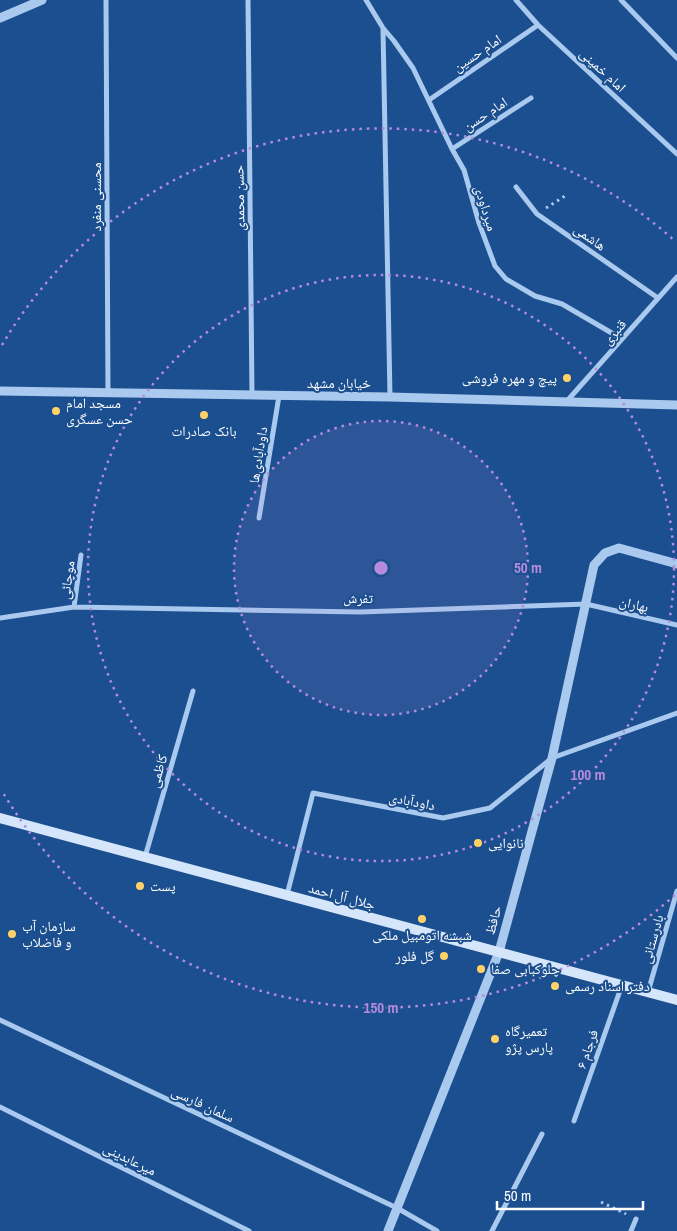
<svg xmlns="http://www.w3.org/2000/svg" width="677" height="1231" font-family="'Archivo Narrow','Noto Naskh Arabic',sans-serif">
	<rect width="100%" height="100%" fill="#1b4f8f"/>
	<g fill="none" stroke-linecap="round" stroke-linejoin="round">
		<path stroke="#a9c9ee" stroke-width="3" stroke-dasharray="2.5 4" stroke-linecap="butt" d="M546 208 565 196
			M601 1202 626 1214"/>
		<path stroke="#a9c9ee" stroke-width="5" d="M106 0 108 393
			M248 0 252 395
			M366 0 383 28 394 41 413 68 452 149 464 170 479 223 495 266 506 279 535 296 562 304 622 339
			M516 0 538 25 677 154
			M621 0 677 58
			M383 29 390 397
			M429 100 538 25
			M452 149 531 98
			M516 187 537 214 658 298
			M567 401 677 277
			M259 518 279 396
			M74 607 81 555
			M0 618 74 607 360 612 586 604 677 625
			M145 857 193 691
			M287 895 313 793 443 818 490 808 552 758 677 713
			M648 992 677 891
			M0 1020 397 1208 437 1231
			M0 1107 249 1231
			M574 1121 622 985
			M492 1231 542 1134
			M631 1231 636 1219"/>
		<path stroke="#a9c9ee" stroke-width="9" d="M0 18 42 0
			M0 391 390 397 677 405
			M388 1231 499 952 552 758 594 565 605 553 619 548 677 564"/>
		<path stroke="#d6e6fa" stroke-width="10" d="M0 818 677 1000"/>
	</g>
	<circle cx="381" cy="568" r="147" fill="#b68bdc" fill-opacity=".12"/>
	<g fill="none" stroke="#b68bdc" stroke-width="2.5" stroke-dasharray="2.5 5">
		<circle cx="381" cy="568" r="147"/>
		<circle cx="381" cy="568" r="293"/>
		<path d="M675 895A440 440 0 0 1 2 791M2 345A440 440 0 0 1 675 241"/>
	</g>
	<g fill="#ffd166" stroke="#1b4f8f" stroke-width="2">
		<circle cx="567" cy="378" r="5"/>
		<circle cx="56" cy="411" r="5"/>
		<circle cx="204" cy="415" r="5"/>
		<circle cx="478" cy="843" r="5"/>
		<circle cx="140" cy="886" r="5"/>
		<circle cx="422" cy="919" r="5"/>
		<circle cx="12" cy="934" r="5"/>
		<circle cx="444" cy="956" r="5"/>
		<circle cx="481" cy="969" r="5"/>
		<circle cx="555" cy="986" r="5"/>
		<circle cx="495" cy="1039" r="5"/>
	</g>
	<g text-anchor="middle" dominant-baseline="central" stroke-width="4" stroke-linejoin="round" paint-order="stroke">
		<g font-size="14" fill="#fff" stroke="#1b4f8f">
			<text transform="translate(477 53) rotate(-34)">امام حسین</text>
			<text transform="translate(603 70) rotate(43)">امام خمینی</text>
			<text transform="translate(485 114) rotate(-33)">امام حسن</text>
			<text transform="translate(96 197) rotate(-90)">محسنی منفرد</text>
			<text transform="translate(239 198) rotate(-91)">حسن محمدی</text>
			<text transform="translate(486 208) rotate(73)">میرداودی</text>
			<text transform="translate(590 237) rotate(35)">هاشمی</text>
			<text transform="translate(614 332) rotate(-49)">قنبری</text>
			<text x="339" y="383">خیابان مشهد</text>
			<text transform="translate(258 455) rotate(-81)">داودآبادی‌ها</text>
			<text transform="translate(67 580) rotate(-82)">موچائی</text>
			<text x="358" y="598">تفرش</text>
			<text transform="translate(634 604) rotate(13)">بهاران</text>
			<text transform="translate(158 771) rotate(-74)">کاظمی</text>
			<text transform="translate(412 801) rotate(11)">داودآبادی</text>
			<text transform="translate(342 896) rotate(15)">جلال آل احمد</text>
			<text transform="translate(493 920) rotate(-75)">حافظ</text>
			<text transform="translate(652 939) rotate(-74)">بادرستانی</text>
			<text transform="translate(587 1049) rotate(-71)">فرجام ۶</text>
			<text transform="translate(203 1104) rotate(25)">سلمان فارسی</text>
			<text transform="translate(130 1159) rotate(26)">میرعابدینی</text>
		</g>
		<g font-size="14" fill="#fff" stroke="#1b4f8f" text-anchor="start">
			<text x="557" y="378" text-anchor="end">پیچ و مهره فروشی</text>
			<text x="66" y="403">مسجد امام<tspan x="66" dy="16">حسن عسگری</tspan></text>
			<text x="204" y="431" text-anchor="middle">بانک صادرات</text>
			<text x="488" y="843">نانوایی</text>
			<text x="150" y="886">پست</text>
			<text x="22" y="926">سازمان آب<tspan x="22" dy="16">و فاضلاب</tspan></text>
			<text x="422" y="935" text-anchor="middle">شبشه اتومبیل ملکی</text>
			<text x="434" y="956" text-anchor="end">گل فلور</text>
			<text x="491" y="969">چلوکبابی صفا</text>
			<text x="565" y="986">دفتر اسناد رسمی</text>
			<text x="505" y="1031">تعمیرگاه<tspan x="505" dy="16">پارس پژو</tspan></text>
		</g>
	</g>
	<circle cx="381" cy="568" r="8" fill="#b68bdc" stroke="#1b4f8f" stroke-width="2.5"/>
	<g font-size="15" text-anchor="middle" font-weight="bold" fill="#b68bdc" stroke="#1b4f8f" stroke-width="4" stroke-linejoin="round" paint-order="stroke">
		<text x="528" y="573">50 m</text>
		<text x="588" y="780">100 m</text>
		<text x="381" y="1013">150 m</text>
	</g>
	<path d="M497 1201v8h146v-8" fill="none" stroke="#ffffff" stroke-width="2.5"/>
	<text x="504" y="1201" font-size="15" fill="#ffffff" stroke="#1b4f8f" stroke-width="4" paint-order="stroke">50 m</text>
</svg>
